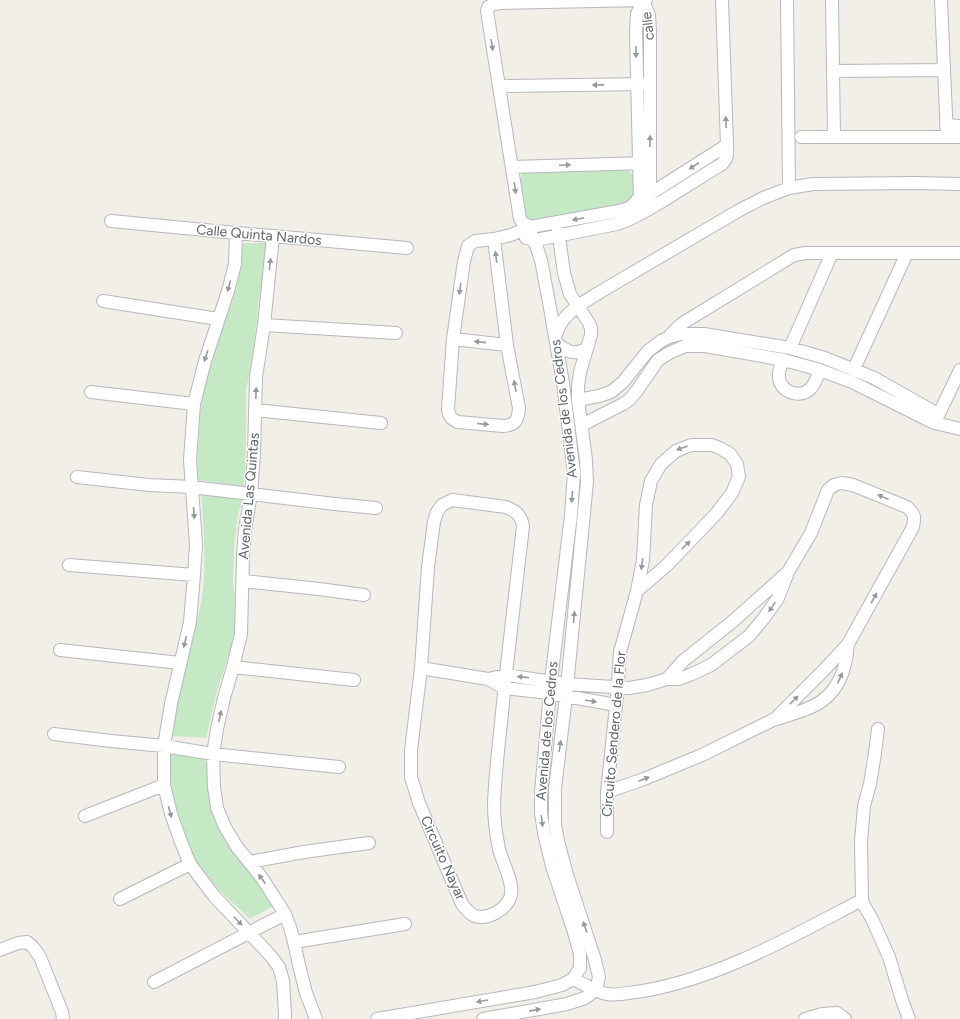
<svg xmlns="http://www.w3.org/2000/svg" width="960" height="1019" font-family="Figtree,sans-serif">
	<rect width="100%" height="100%" fill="#f1efe8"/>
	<path fill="#c5e8c5" d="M627 170 633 175 635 183 634 198 630 204 535 222 528 220 525 217 520 182C520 178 521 175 525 172Z
		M243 243H266L267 261 259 297 254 349 246 390V431L245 476 243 486 197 480 198 447 201 406 206 377 216 344 232 303 240 272Z
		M201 491 243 498 238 514 234 547 233 581 237 616 231 647 216 695 206 738 172 736C175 712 178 687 184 663 190 641 198 621 202 598 207 563 203 526 201 491Z
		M171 751 206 759 211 807 225 839 242 863 262 887 275 905 250 919 221 892 197 863 177 819 171 781Z"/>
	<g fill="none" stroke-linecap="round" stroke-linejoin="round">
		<g stroke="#b5b8bc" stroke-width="14">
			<path id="street" d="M643 0 649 15 650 32V200
				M787 0 789 188
				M832 0 834 137
				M941 0 947 137
				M833 71 944 70
				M499 86 645 84
				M946 125 960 126
				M801 137H960
				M512 167 645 163
				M640 203 636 31 637 14 643 0
				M111 221 236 233 273 236 407 248
				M236 233 235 264 228 291 205 361 194 404 190 460 196 545 194 575 190 622 171 704 164 746V785L171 814 181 842 190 864 214 896 270 955 279 967 283 981 285 1014V1019
				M273 236 264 325 256 377 254 455 251 494 245 530 243 555 241 634 233 667 224 698 217 729 213 754 214 787 217 808 225 827 237 847 262 878 285 914 290 927 294 942 299 965 306 993 316 1019
				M526 238 536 240 617 224C633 219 647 210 661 202 682 189 702 176 722 164 729 157 727 153 727 145L722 0
				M494 239 507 345 519 408C518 420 516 425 503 426L458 422C451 419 449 416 448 409L453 339 464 261 468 246 475 241 494 239 511 235 530 227 619 211 629 208 635 203 639 197 650 194 727 145
				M103 301 218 319
				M264 325 396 333
				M555 337C557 333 558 329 560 325 568 310 586 301 600 292L738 211 763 198 789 188 813 184 917 183 960 184
				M669 337 674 331 683 323 794 255 806 253H960
				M453 339 507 345
				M556 343C567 351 573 356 586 349
				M790 348 832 253
				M784 360C781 365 778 372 779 378 781 392 798 398 809 390 815 385 817 377 820 370
				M854 369 907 253
				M91 392 194 404
				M578 400 599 396 611 392 623 382 648 351 661 341 669 337 681 334H704L790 348 825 358 874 378 931 410 939 414
				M255 410 381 423
				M936 420 960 370
				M582 425 623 404 629 400 636 392 658 360 669 353 685 346H705L784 360 820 370 852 382 928 420 935 423 960 429
				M77 477 149 485 192 487 335 504 376 508
				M452 500 506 507C516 511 521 515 523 526 516 589 508 651 502 713 499 743 495 774 494 804 494 819 496 834 499 849 502 862 516 886 510 898 505 910 488 920 475 916 469 914 465 908 462 904L419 803 411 777V750L421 668 428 567 434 522 437 512 442 505Z
				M69 565 194 575
				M243 581 319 589 364 595
				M60 650 180 663
				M233 667 354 680
				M421 668 488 679 504 688 549 693 616 705
				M488 679 506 675 567 684 629 688 647 685 667 679 683 661 732 622 788 572 811 533 828 490 834 485 842 483 853 485 907 507C915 514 915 517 913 527L848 644 825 669 775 719 702 755 644 779 607 792
				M667 679H679L692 674 711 665 749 636 764 618 778 598 787 575
				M776 719C806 710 832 705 843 671 846 663 847 653 848 644
				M878 729 875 753 870 784 864 806 861 841 862 900 865 907 872 919 889 957 902 1000 909 1019
				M54 734 111 741 164 746 213 754 339 767
				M85 816 164 785
				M607 832V792L617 696 620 652 637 591 643 560 646 505 651 481 661 464 676 451 691 445H712L720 448 730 454 737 464 739 477 732 493 716 514 667 565 637 591
				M249 862 304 852 369 843
				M120 899 190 864
				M294 942 405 924
				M0 950 18 943 27 942 33 947 40 957 62 1012 63 1019
				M573 979C584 984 595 992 607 994 618 996 632 992 643 991 720 978 794 935 862 900
				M154 982 285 914
				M377 1019 535 992 562 985 573 979 580 968V954L573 929 552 866 544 833 541 813V792L551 681 571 515 574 473 563 383 550 308 541 260 536 245 532 239 530 227 522 222 520 219 487 11 488 7 494 4 500 3 646 0
				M483 1019 567 1004 585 998 596 990 599 977 595 960 567 875 558 841 555 824V789L566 696 587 482 586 460 578 400V386L580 372 591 335V328L589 323 570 294 564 273 557 223
				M805 1019 822 1014 837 1013 845 1019"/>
		</g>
		<use href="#street" stroke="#fff" stroke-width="12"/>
	</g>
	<defs><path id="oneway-solid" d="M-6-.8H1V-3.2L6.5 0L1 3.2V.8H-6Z"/></defs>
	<g fill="#979a9d">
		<use href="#oneway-solid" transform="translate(492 45) rotate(81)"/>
		<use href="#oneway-solid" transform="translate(636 52) rotate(89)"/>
		<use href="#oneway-solid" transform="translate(598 85) rotate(179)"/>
		<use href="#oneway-solid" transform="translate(726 122) rotate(-92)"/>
		<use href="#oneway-solid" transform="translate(650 141) rotate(-90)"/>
		<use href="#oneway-solid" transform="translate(565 165) rotate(-2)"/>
		<use href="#oneway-solid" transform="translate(694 166) rotate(147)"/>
		<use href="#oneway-solid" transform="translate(515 188) rotate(82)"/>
		<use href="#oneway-solid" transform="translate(578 219) rotate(169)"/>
		<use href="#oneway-solid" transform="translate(496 257) rotate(-97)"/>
		<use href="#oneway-solid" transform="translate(270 264) rotate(-84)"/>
		<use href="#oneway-solid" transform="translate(229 286) rotate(105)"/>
		<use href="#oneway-solid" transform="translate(460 289) rotate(98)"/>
		<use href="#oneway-solid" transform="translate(480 342) rotate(-174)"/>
		<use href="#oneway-solid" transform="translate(206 356) rotate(107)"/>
		<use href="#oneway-solid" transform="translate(515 386) rotate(-100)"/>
		<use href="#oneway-solid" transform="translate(256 393) rotate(-88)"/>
		<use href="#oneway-solid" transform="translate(483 424) rotate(5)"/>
		<use href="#oneway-solid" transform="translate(682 448) rotate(160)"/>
		<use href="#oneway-solid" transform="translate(572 497) rotate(95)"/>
		<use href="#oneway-solid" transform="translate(883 497) rotate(-158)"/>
		<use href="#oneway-solid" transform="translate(194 513) rotate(86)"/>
		<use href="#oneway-solid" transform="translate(686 545) rotate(-45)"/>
		<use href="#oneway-solid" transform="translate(642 564) rotate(98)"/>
		<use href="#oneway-solid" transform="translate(874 598) rotate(-61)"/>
		<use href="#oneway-solid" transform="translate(772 607) rotate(124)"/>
		<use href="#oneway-solid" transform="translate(574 617) rotate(-84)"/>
		<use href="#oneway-solid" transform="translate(185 642) rotate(103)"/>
		<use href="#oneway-solid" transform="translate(523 677) rotate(-173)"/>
		<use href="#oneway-solid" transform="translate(840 678) rotate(-66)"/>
		<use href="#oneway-solid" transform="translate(794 700) rotate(-45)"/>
		<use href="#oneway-solid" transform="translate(591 701) rotate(10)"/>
		<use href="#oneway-solid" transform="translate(220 716) rotate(-78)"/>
		<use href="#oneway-solid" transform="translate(560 746) rotate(-82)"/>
		<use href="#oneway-solid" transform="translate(644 779) rotate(-21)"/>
		<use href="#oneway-solid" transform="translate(170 812) rotate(75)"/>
		<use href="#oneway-solid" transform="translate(542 821) rotate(83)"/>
		<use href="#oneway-solid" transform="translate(262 879) rotate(-127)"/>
		<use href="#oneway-solid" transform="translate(238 921) rotate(46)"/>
		<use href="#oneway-solid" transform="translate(585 927) rotate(-109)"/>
		<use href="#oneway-solid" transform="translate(482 1001) rotate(170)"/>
		<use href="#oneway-solid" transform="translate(535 1010) rotate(-11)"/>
	</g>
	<g text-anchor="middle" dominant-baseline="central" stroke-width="3" stroke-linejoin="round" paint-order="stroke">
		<g font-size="14" fill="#5f6368" stroke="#fff">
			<text transform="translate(648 26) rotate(-96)">calle</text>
			<text transform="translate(259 235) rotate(5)">Calle Quinta Nardos</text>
			<text transform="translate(564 409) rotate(-97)">Avenida de los Cedros</text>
			<text transform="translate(249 496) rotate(-85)">Avenida Las Quintas</text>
			<text transform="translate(547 731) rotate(-85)">Avenida de los Cedros</text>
			<text transform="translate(614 734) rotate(-85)">Circuito Sendero de la Flor</text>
			<text transform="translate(443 858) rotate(66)">Circuito Nayar</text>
		</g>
	</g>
</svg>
